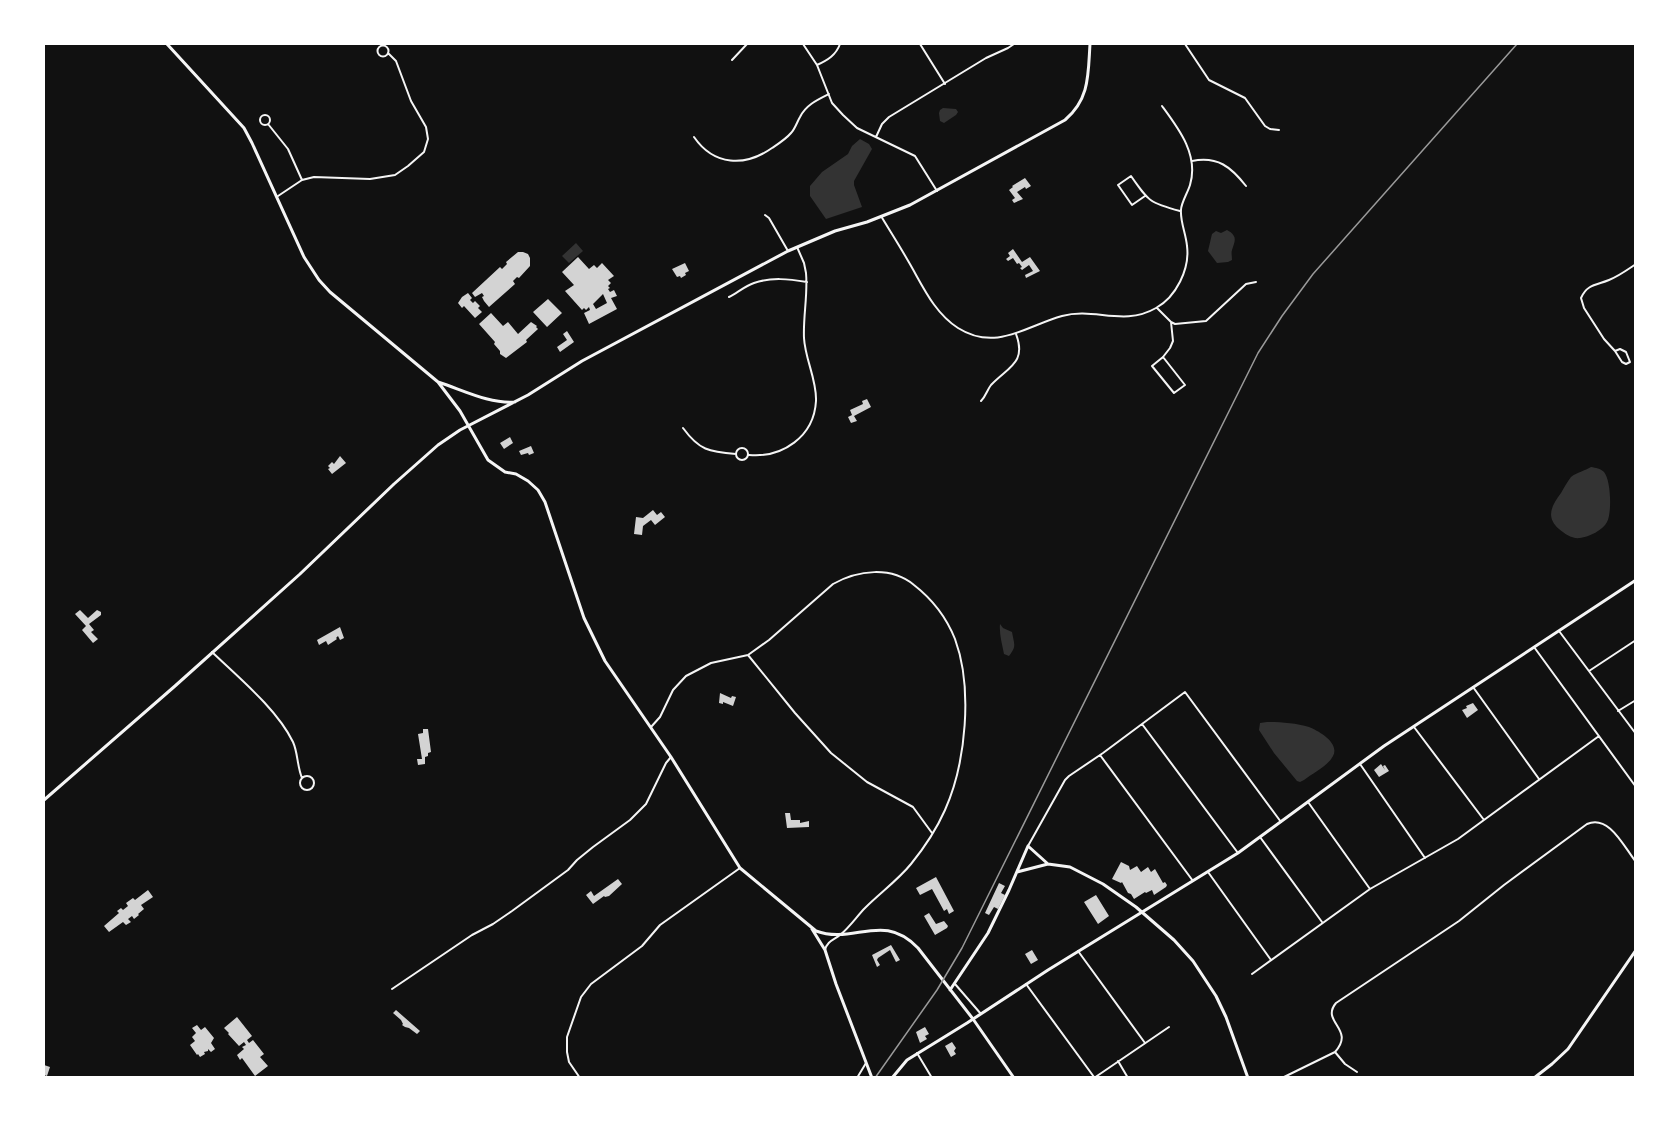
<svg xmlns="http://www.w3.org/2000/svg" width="1679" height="1121" font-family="Manrope,sans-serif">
	<rect width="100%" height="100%" fill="#111"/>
	<path fill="#333" d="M943 108 956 109 958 112 956 115 944 123 940 121 939 113 940 110Z
		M860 139 869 144 872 149 854 181V185L862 207 826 219 810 196V186L822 172 848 154 852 146Z
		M1227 230C1238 236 1235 241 1232 250 1231 253 1232 256 1232 260L1228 262 1217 263 1208 251 1212 234 1216 231 1221 233Z
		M576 243 583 251 569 263 562 256Z
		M1591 467C1596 468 1600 468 1604 472 1611 480 1612 513 1607 522 1603 530 1589 537 1580 538 1572 539 1565 534 1559 529 1545 517 1552 505 1561 493 1564 488 1567 482 1571 477 1577 472 1585 471 1591 467Z
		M1000 624 1003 628 1012 632C1014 644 1017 646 1009 656L1004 654C1002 644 999 633 1000 624Z
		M1267 722C1280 722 1296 723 1309 727 1319 731 1340 743 1333 756 1328 766 1313 773 1304 780L1300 782 1297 781 1274 753 1259 730 1260 723Z"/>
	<path fill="#d3d3d3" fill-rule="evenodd" d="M1025 178 1031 186 1026 189 1025 187 1017 192 1023 199 1014 203 1012 200 1015 198 1009 190 1013 187 1012 186Z
		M1013 249 1022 262 1030 257 1040 271 1026 278 1025 275 1033 271 1029 265 1022 270 1020 268 1022 267 1019 263 1017 264 1013 258 1008 261 1006 259 1010 256 1008 253Z
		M518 252H523L528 254 530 258V266L519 278 517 277 513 281 515 284 489 307 484 301 482 297 484 296 482 293 475 297 472 293 500 267 502 269 507 264 506 262Z
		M578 257 589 269 594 265 597 268 602 263 614 276 608 280 611 283 608 286 610 288 608 289 610 292 614 290 617 296 611 298 617 309 589 324 584 313 590 310 589 307 586 310 584 308 582 310 565 291 574 285 562 272ZM603 294 607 303 596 309 593 304Z
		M685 263 689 271 685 273 686 275 681 278 680 276 677 277 672 269Z
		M468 293 472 298 470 300 473 303 475 301 480 306 478 308 482 312 475 318 464 306 462 308 458 303 462 297Z
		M548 299 562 313 547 327 533 312Z
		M491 313 503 326 508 322 518 334 531 322 537 326 536 327 538 329 526 340 527 342 506 358 500 354V351L494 344 495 342 479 324Z
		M567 331 574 342 560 352 557 347 567 340 563 334Z
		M867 399 871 407 854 416 857 421 851 423 848 417 852 415 850 410 863 404 862 401Z
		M510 437 513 443 504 449 500 443Z
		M531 446 534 453 529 455 528 453 521 455 519 451Z
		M340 456 346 463 332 474 328 469 330 468 328 466 332 462 334 464Z
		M653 510 657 515 661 512 665 517 655 525 651 520 643 526 642 535 634 534 636 517 643 518Z
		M80 610 88 618 97 610 101 612V615L89 624 94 630 91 632 98 639 93 643 82 630 86 626 75 614Z
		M340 627 344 638 340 640 338 636 336 638 337 639 328 645 326 641 319 645 317 640Z
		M720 693 731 698 732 696 736 697 733 706 723 702V704L719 703Z
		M1473 703 1478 710 1467 718 1462 710 1467 708 1466 706Z
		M423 729H428L431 752 428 753V756L425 757V764L418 765 417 759H422L418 734 423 733Z
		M1381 764 1385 770 1383 766 1385 765 1389 771 1379 777 1374 770Z
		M785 813H790L791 820H800V823L809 821V827L787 828Z
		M1121 862 1129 866 1130 870 1137 866 1141 872 1148 867 1151 872 1155 869 1163 883 1165 882 1167 885 1166 887 1154 895 1152 890 1146 893 1145 892 1134 899 1131 894 1128 893 1122 882 1121 883 1112 879Z
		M936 877 954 911 949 914 947 909 944 911 932 889 920 895 916 888Z
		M618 879 622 884 609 896 605 897 604 896 593 904 586 895 591 891 594 896Z
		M999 883 1005 886 1001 893 1005 895 998 909 994 907 989 915 985 913Z
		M148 890 153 897 141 905 144 909 138 914 139 915 134 919 132 916 128 919 131 922 126 925 123 922 109 932 104 926 119 913 117 911 121 908 123 910 128 906 126 903 133 898 135 900Z
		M1096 895 1109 916 1098 924 1084 902Z
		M929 913 936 924 944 921 948 926 947 928 935 935 924 916Z
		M891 945 900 960 896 962 890 950 878 958 877 960 880 965 877 967 872 955Z
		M1032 950 1038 960 1031 964 1025 954Z
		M396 1010 420 1031 417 1034 409 1028 405 1027 402 1025 403 1024 401 1020 393 1013Z
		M237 1017 252 1036 247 1040 249 1043 253 1040 264 1054 260 1057 268 1066 255 1076 242 1058 240 1060 237 1055 244 1049 242 1047 246 1045 244 1042 239 1046 228 1034 229 1033 224 1028Z
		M197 1025 201 1030 205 1027 214 1038 211 1043 215 1049 211 1052 208 1049V1051L204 1052 205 1054 200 1057 198 1054 197 1055 190 1045 195 1041 192 1037 196 1033 192 1028Z
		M925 1027 929 1034 925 1036 927 1039 920 1043 916 1032Z
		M952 1042 956 1048 954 1051 956 1054 951 1057 945 1046Z
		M44 1065 50 1067 47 1076 44 1075Z"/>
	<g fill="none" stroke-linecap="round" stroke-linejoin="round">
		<path stroke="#f5f5f5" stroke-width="2" d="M803 44 817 65 832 103 843 115 857 128 915 156 937 191
			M920 44 945 84
			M1185 44 1209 80 1245 98 1265 126 1270 129 1279 130
			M377.5 51a5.5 5.5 0 1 1 11 0a5.5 5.5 0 1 1-11 0Z
			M732 60 747 44
			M817 65C828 60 836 55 840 44
			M260 120a5 5 0 1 1 10 0a5 5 0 1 1-10 0Z
			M268 124 288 149 302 180
			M694 137C714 166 745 167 772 148 778 144 786 139 791 133 795 129 797 122 800 117 806 105 817 100 829 94
			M876 137 882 124 889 117 986 58 1008 48 1014 44
			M1192 161C1218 156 1231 167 1246 186
			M278 196 302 180 314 177 370 179 395 175 408 166 424 152 428 139 426 127 411 101 396 61 388 53
			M1145 196 1132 205 1118 185 1131 176C1149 202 1150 203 1180 211
			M765 215 769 218 788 251
			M881 216C890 231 899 245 907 259 922 284 933 312 958 328 996 352 1026 326 1062 316 1095 307 1123 327 1156 308 1176 297 1190 269 1187 246 1186 234 1180 221 1181 210 1181 203 1188 192 1190 185 1199 155 1179 129 1162 106
			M729 297C737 293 745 286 754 283 771 277 789 279 807 282
			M1157 308 1171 322 1173 341 1170 348 1163 357 1152 366 1174 393 1185 385 1163 357
			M1171 322 1175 324 1206 321 1246 284 1256 282
			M1615 351 1620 349 1626 352 1630 362 1626 364 1622 362 1615 351 1604 339 1584 308 1581 298C1587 284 1597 285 1609 280 1619 276 1627 270 1636 264
			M981 401C986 396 987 390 991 385 1008 367 1027 363 1016 334
			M683 428C699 450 709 452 736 454
			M736 454a6 6 0 1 1 12 0a6 6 0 1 1-12 0Z
			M749 455C782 458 814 437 816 401 817 380 805 359 804 338 803 316 808 295 806 273L804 263 797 247
			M1559 631 1636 734
			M1534 647 1636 787
			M212 652C238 677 277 709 293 742 298 753 297 766 302 778
			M748 655 795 713 831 753 867 782 913 807 932 833
			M1589 671 1636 640
			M1473 687 1539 779
			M1618 711 1636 700
			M1142 724 1238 853
			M651 727 660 717 673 690 686 676 711 663 748 655 769 640 833 584C858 570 891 566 914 585 932 599 947 619 955 639 973 688 966 763 945 810 937 828 924 848 911 864 898 880 880 893 865 908 857 916 850 927 840 935 834 940 827 941 825 950
			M1414 727 1484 820
			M1100 755 1193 881
			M1360 764 1425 858
			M300 783a7 7 0 1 1 14 0a7 7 0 1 1-14 0Z
			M1308 802 1370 889
			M1260 837 1322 922
			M1028 846 1065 780 1069 776 1103 753 1185 692 1281 822
			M1208 872 1271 960
			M1078 951 1145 1043
			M1252 974 1370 889 1458 839 1599 736
			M955 984 981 1014
			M1026 984 1094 1077
			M392 989 472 935 493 924 512 911 568 870 577 860 593 847 630 820 646 804 666 763 671 757
			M1335 1052 1345 1064 1357 1072
			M917 1053 932 1078
			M1118 1061 1128 1078
			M580 1078 569 1062 567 1052V1037L581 997 591 984 642 946 660 925 740 868
			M857 1078 866 1063
			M1094 1078 1169 1027
			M1282 1078 1335 1052C1356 1029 1320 1022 1336 1003L1459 921 1504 885 1587 824C1609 814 1624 847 1636 862"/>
		<path stroke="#f5f5f5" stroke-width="3" d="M167 44 244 128 252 143 304 257 319 280 330 292 438 382 460 411 488 460 505 472 516 474 528 481 538 490 545 502 584 618 605 661 671 757 740 868 816 931C854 945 883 911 918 948L973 1019 1014 1078
			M438 382C463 390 489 404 515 402
			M44 800 175 686 300 574 394 484 438 445 460 430 528 395 582 361 788 251 835 231 867 222 910 205 1065 120C1090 99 1088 74 1090 44
			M1017 872 1048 864
			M812 929 825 950 836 984 872 1078
			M950 990 988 933 1009 890 1028 846 1048 864 1070 867 1103 884 1136 907 1174 940 1193 961 1216 996 1226 1017 1248 1078"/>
		<path stroke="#f5f5f5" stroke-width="3" d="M892 1078 907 1060 967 1023 1048 970 1238 853 1384 746 1636 580
			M1534 1078 1552 1064 1568 1049 1636 950"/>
		<path stroke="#9a9a9a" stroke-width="1.5" d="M875 1078 937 990 962 948 1258 353 1282 316 1313 274 1517 44"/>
	</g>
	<rect width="1679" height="1121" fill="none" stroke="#ffffff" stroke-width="90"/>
</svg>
